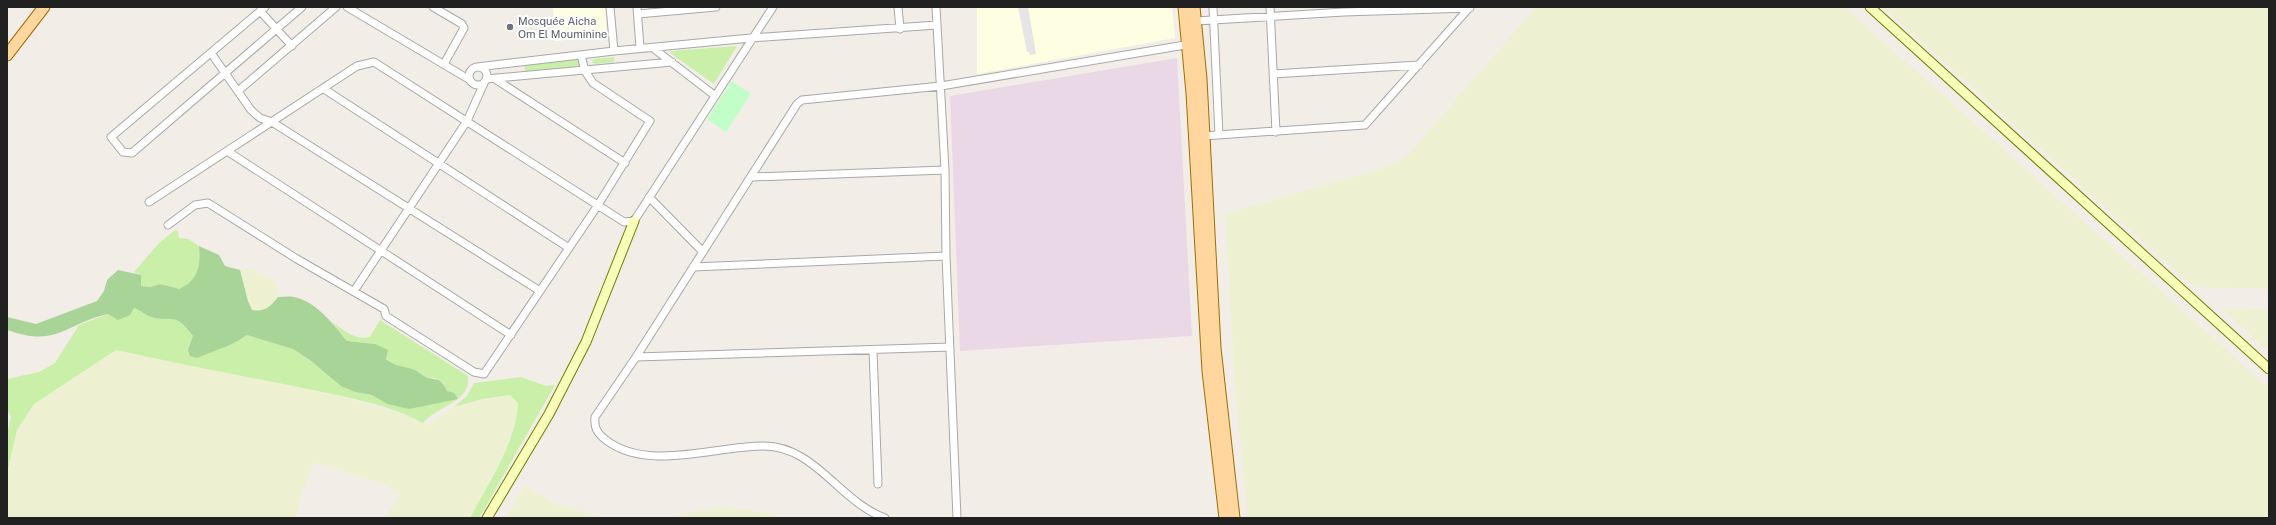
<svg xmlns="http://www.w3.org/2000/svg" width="2276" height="525" font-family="'Public Sans',sans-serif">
	<rect width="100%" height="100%" fill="#f2eee7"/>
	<path fill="#ebd8e7" d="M1177 58 1192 336 960 351 950 96Z"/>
	<path fill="#feffe2" d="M553 7H605L607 36 555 41Z
		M977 7H1172L1175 38 977 74Z"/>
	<path fill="#eef1d1" d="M1536 7H1845L2269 388V518H1248L1236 400 1225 214 1383 168 1406 157Z
		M1883 7H2269V289L2194 287Z
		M248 268 273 279 277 284 278 297 271 307 261 312 252 310 248 301 240 270Z
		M2221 308 2269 310V352Z
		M116 350 330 394 414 417 428 425 441 414 461 404 482 399 510 395 518 403 517 414 507 445 491 480 470 518H384L401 494 383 484 314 462 301 495 296 518H7L8 469 13 446 17 430 34 404Z
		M524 486 556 504 604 518H506Z
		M721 507 769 513 780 518H670L685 513Z"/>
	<path fill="#caefa9" d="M737 46 714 84 670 53 671 51Z
		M614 57V62L595 64 592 62 594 59Z
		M577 59 579 60V66L525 72 524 65Z
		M175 230 178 231 179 238 188 239 199 246C200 260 200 272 190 282 187 285 183 286 180 289L160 284 150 287 141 286V275L134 272 159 243Z
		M134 308 153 318 168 317 180 321 193 336 197 358C214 350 232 347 247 335L293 349 355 392 372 395 387 404 447 391 443 382 435 378 427 377 415 370 391 364 375 344 347 341 332 322C343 329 355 341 370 337L380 320 468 376C471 403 436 406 423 423 390 404 336 395 298 387 237 375 176 363 116 350L34 404 17 430 8 469 7 484V435L11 416 7 410V379L39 372 55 363 79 325 108 314 118 319Z
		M521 377 546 386 555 385 479 518H470C488 485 517 440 518 403L510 395 482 399 454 407 467 396 474 383Z"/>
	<path fill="#a9d498" d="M199 246 219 255 225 266 240 270 248 301 252 310C265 312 270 307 278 297 283 297 289 296 294 297 316 301 334 325 347 341L375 344 388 350 386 359C394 367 405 366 415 370 419 372 422 375 426 377 438 381 441 377 447 391L454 393 458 399 409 409 387 404 372 395 355 392 341 386 311 361 293 349 247 335C231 347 215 350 197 358L190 356 188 350 193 336C175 314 179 321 154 318 148 317 140 310 134 308L130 315 118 320 108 314C64 324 58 348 7 330V317L36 324 97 301 104 291 107 280 118 270 141 275V286L150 287 160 284 180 289C183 286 187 285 190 282 200 272 200 260 199 246Z"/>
	<path fill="#c2fec8" d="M732 81 751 94 726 132 707 119Z"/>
	<path fill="#e5e5e5" d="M1018 7H1028L1036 54 1030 55 1029 52H1027Z"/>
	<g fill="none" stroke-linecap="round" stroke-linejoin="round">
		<g stroke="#a8a8a8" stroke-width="9">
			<path id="street" d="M265 7 111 137 123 152 132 153 302 7
				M347 7 470 80
				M433 7 462 24 464 28 444 64
				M610 7 614 51
				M637 7 640 48
				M898 7 900 29
				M936 7 945 170 946 256 957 518
				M1213 7 1219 135
				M1270 7 1276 132
				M260 11 292 46
				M638 14 716 7
				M1196 21 1344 12 1470 8
				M653 48 714 95
				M211 53 251 110 260 118 272 122 540 291
				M477 67 614 51 751 38 937 25
				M469 76a9 9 0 1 1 18 0a9 9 0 1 1-18 0Z
				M1273 74 1419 65
				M486 79 672 62
				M495 79 625 163
				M324 89 569 248
				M238 91 336 7
				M1203 136 1365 125 1470 7
				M227 151 511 335
				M752 177 945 170
				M649 197 703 252
				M149 202 357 66 374 62 624 222 634 221 773 7
				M168 225 195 205 208 203 297 259 384 309 386 316 474 372 484 374 598 205 650 121 593 83 585 71 581 55
				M693 267 946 256
				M354 291 467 121 485 81
				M873 350 878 484
				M636 357 950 347
				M885 518C840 502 814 445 763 446 715 446 647 472 606 440 597 433 594 428 595 417L636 357 797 104 802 100 941 86 1191 44"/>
		</g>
		<g stroke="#6f7f00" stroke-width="11">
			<path id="secondary" d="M1870 7 2269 369
				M487 518 549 414 586 342 634 221"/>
		</g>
		<g stroke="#9d6d00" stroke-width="13">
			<path id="primary" d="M1184 7 1192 93 1208 371 1225 518
				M1194 7 1201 79 1215 348 1234 518
				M7 55 44 7"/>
		</g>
		<use href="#street" stroke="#fff" stroke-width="7"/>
		<use href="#secondary" stroke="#f9feb8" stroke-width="9"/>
		<use href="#primary" stroke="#ffd79e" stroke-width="11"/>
	</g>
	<circle fill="#6b7280" stroke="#fff" stroke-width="1.5" cx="510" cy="27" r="4"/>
	<g text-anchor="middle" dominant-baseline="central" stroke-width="4" stroke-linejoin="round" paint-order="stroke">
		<g font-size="11" fill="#5b616d" stroke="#fff" text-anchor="start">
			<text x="518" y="21">Mosquée Aicha<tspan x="518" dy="13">Om El Mouminine</tspan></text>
		</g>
	</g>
	<rect width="2276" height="525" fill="none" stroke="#212121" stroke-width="16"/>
</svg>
